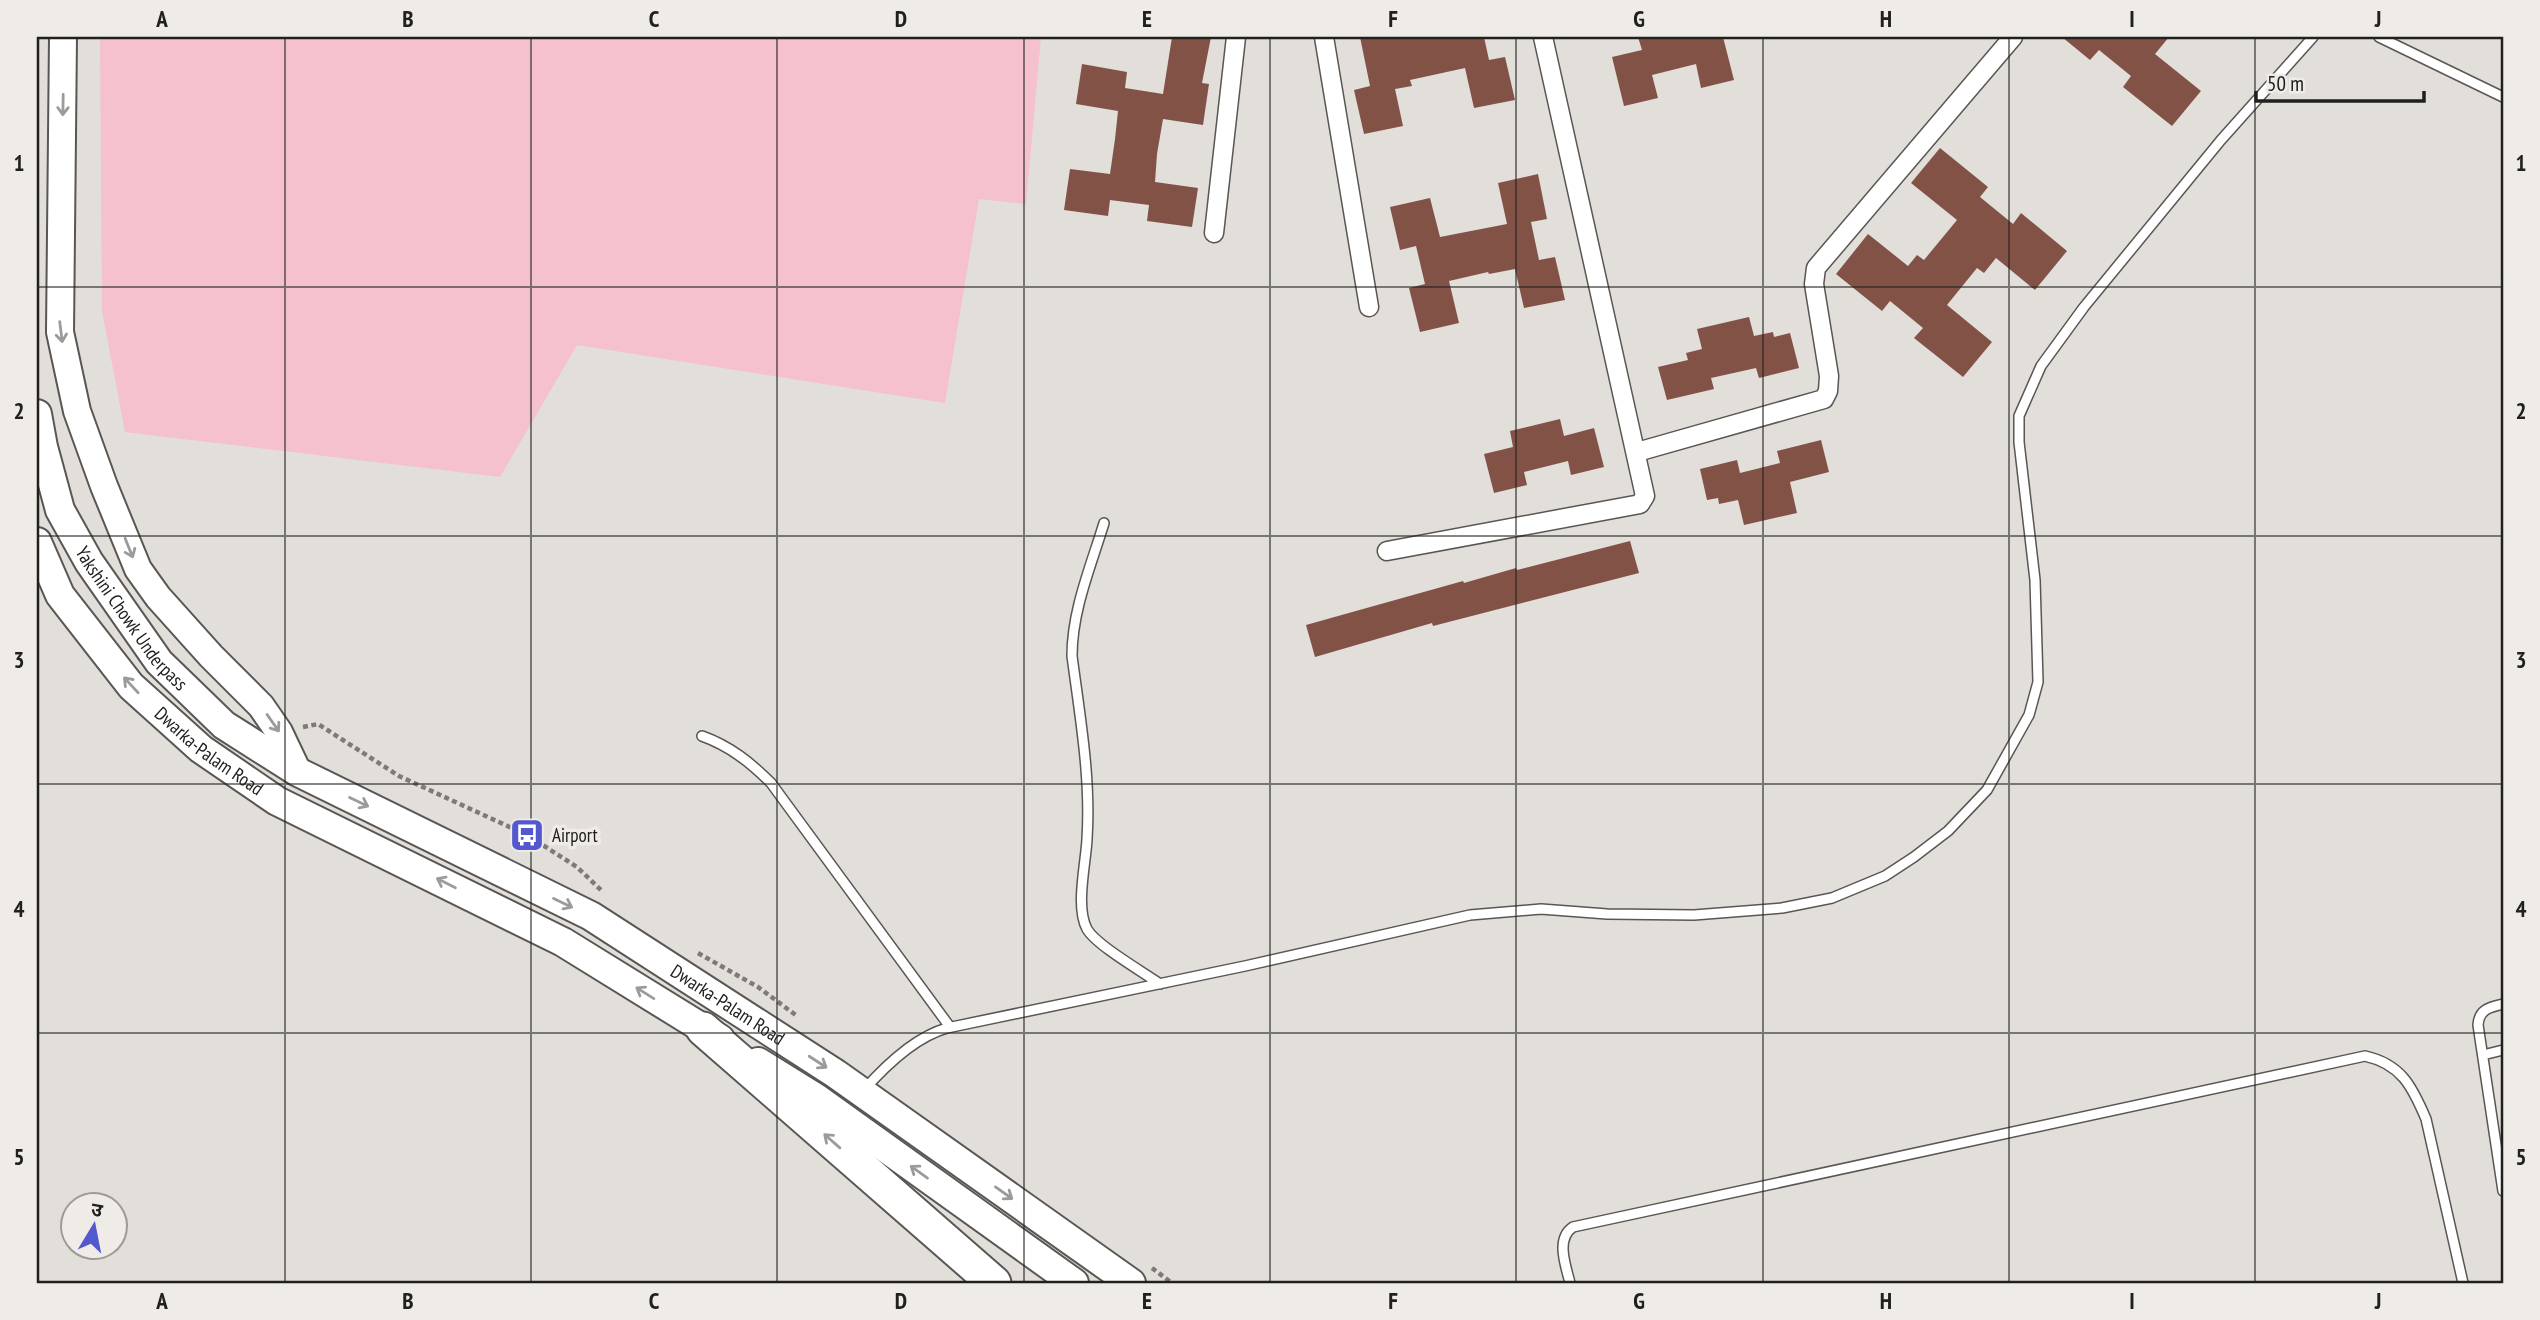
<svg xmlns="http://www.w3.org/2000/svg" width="2540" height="1320" font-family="'PT Sans Narrow','Noto Sans Devanagari',sans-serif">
	<rect width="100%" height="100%" fill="#e2deda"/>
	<path fill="#f4c1cc" d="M100 37H1041L1026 204 979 199 945 403 577 345 500 477 125 432 102 311Z"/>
	<path fill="#825247" d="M1172 37H1211L1202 83 1209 84 1203 125 1163 119 1157 154 1155 182 1198 188 1192 227 1147 221 1149 205 1110 200 1108 216 1064 210 1070 169 1110 174 1115 139 1118 111 1076 104 1082 64 1127 72 1125 88 1163 94Z
		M1360 37H1484L1489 60 1505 57 1515 100 1474 108 1465 68 1410 80 1412 86 1395 89 1403 126 1364 134 1354 90 1370 86Z
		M1638 37H1723L1734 80 1701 88 1696 64 1652 75 1658 98 1624 106 1612 57 1642 50Z
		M2062 37H2169L2155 54 2201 91 2172 126 2123 87 2131 76 2099 50 2090 60Z
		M1940 148 1988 187 1980 197 2013 224 2021 213 2067 251 2035 290 1996 258 1984 273 1977 268 1947 305 1992 342 1963 377 1914 338 1923 328 1890 301 1882 311 1836 274 1868 234 1908 266 1917 255 1924 260 1957 220 1911 183Z
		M1538 174 1547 219 1531 222 1539 260 1555 257 1565 300 1524 308 1515 269 1489 274 1488 272 1449 281 1459 323 1420 332 1409 288 1425 284 1416 246 1400 250 1390 207 1430 198 1440 237 1507 224 1498 183Z
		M1749 317 1754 336 1773 332 1774 337 1790 333 1799 368 1759 378 1756 368 1711 378 1714 389 1667 400 1658 367 1688 360 1686 353 1702 349 1697 329Z
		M1560 419 1564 436 1594 428 1604 467 1571 475 1568 461 1524 472 1527 485 1494 493 1484 454 1513 447 1510 431Z
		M1821 440 1829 472 1790 482 1797 513 1744 525 1738 500 1719 504 1718 498 1707 500 1700 469 1737 460 1740 473 1780 463 1777 451Z
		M1630 541 1639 573 1433 626 1432 623 1315 657 1306 625 1463 581 1464 583 1516 568 1517 570Z"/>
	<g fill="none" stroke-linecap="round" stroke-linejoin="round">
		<g stroke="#595653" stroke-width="12">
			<path id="lane" d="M2379 37 2503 97
				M1104 523C1091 566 1072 610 1072 656 1080 717 1091 778 1087 839 1086 863 1075 907 1087 929 1096 945 1143 972 1160 984
				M702 736C730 746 751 763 771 783L950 1027
				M2503 1004C2490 1007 2479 1009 2478 1025L2503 1191
				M2483 1055 2503 1050
				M863 1091C885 1066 915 1037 947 1028L1245 966 1470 915 1541 909 1607 914 1694 915 1782 908 1832 898 1885 876 1914 857 1948 831 1987 790 2029 715 2038 682 2035 580 2019 442V416L2041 366 2084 307 2221 140 2313 37
				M1570 1283C1566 1266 1555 1239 1573 1227L2365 1056C2401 1064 2412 1086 2426 1119L2463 1283"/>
		</g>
		<g stroke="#595653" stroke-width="21">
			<path id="street" d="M1324 37 1369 307
				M1214 233 1236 37
				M1637 452 1824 399 1828 391 1829 376 1814 284 1816 268 2013 37
				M1387 551 1635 505 1640 504 1645 496 1543 37"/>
		</g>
		<g stroke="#595653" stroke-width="30">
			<path id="secondary" d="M63 37 60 332 77 411 104 486 138 569 158 597 211 656 261 706 279 732 298 772"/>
		</g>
		<g stroke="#595653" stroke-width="32">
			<g id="primary">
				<path id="s1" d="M37 414 43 447 60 510 89 562 159 662 224 725 298 772 591 916 836 1074 1131 1283"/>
				<path id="s2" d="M37 542 60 595 131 686 201 749 277 801 563 942 720 1039"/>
				<path d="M758 1062 816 1098 1074 1283"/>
			</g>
		</g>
		<g stroke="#595653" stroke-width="37">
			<path id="highway" d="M703 1029 994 1283"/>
		</g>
		<path stroke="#7d7a77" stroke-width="4.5" stroke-dasharray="5 3.5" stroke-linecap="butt" d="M303 727 318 724 399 776 527 835 577 867 603 892
			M698 953 758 987 797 1016
			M1152 1268 1172 1283"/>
		<use href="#lane" stroke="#fff" stroke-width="9"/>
		<use href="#street" stroke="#fff" stroke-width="18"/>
		<use href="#secondary" stroke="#fff" stroke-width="26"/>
		<use href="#primary" stroke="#fff" stroke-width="28"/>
		<use href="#highway" stroke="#fff" stroke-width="33"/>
	</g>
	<defs><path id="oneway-shaft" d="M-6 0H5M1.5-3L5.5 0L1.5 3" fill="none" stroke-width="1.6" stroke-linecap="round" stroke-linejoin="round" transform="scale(1.75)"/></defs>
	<g stroke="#9b9b9a">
		<use href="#oneway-shaft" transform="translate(63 105) rotate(91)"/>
		<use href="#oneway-shaft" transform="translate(61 332) rotate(83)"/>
		<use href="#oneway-shaft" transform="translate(129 548) rotate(68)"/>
		<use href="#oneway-shaft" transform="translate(131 685) rotate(-133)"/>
		<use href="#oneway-shaft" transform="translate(273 723) rotate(55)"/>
		<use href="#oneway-shaft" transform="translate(359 802) rotate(26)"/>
		<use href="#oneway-shaft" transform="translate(446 883) rotate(-153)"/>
		<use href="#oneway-shaft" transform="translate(563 903) rotate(26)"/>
		<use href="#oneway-shaft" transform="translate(645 993) rotate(-148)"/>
		<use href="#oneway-shaft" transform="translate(818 1062) rotate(33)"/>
		<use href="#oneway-shaft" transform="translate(832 1141) rotate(-139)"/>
		<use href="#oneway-shaft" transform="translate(919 1172) rotate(-144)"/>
		<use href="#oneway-shaft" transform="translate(1004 1193) rotate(35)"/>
	</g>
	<path fill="none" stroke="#21201e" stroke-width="2" stroke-opacity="0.55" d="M285 37V1283M531 37V1283M777 37V1283M1024 37V1283M1270 37V1283M1516 37V1283M1763 37V1283M2009 37V1283M2255 37V1283M37 287H2503M37 536H2503M37 784H2503M37 1033H2503"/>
	<defs>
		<g id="bus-square" transform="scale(1.75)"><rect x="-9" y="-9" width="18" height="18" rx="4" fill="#5458cf" stroke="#efebe7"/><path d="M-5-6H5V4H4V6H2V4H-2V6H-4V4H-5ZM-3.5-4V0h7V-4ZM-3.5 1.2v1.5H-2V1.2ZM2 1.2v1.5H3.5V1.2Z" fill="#fff"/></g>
	</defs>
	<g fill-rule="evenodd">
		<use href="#bus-square" x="527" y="835"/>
	</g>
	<g text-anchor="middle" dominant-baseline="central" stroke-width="7" stroke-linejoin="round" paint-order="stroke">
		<g font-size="19" fill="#21201e" stroke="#efebe7">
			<text stroke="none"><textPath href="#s1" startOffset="229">Yakshini Chowk Underpass</textPath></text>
			<text stroke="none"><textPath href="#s2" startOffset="275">Dwarka-Palam Road</textPath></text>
			<text stroke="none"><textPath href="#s1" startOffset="948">Dwarka-Palam Road</textPath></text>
		</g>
		<g font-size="19" fill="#21201e" stroke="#efebe7" text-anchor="start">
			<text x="552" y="835">Airport</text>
		</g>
	</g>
	<rect width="2540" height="1320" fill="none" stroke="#efebe7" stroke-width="77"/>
	<g transform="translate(94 1226) rotate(10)"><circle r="33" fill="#efebe7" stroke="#9d9a97" stroke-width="2"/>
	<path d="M0-5L12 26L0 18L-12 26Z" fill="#5458cf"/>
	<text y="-10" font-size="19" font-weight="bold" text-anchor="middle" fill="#21201e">उ</text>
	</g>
	<path d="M2256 91v10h168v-10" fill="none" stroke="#21201e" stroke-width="3.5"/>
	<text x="2267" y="91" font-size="21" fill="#21201e" stroke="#efebe7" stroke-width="5" paint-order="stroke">50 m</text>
	<rect x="38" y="38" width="2464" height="1244" fill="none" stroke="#21201e" stroke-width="2.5"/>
	<g font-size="23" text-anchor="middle" font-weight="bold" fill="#21201e">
		<text x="162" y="27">A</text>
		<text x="408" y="27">B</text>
		<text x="654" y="27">C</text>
		<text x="901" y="27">D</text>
		<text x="1147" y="27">E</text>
		<text x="1393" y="27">F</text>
		<text x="1639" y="27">G</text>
		<text x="1886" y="27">H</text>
		<text x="2132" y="27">I</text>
		<text x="2378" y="27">J</text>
		<text x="19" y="171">1</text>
		<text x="2521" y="171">1</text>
		<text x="19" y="419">2</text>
		<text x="2521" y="419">2</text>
		<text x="19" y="668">3</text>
		<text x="2521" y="668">3</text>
		<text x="19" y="917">4</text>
		<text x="2521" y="917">4</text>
		<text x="19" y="1165">5</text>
		<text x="2521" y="1165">5</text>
		<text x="162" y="1309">A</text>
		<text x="408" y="1309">B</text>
		<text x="654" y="1309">C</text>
		<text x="901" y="1309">D</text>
		<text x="1147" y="1309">E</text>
		<text x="1393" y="1309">F</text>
		<text x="1639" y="1309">G</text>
		<text x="1886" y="1309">H</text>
		<text x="2132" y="1309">I</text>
		<text x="2378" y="1309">J</text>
	</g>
</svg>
